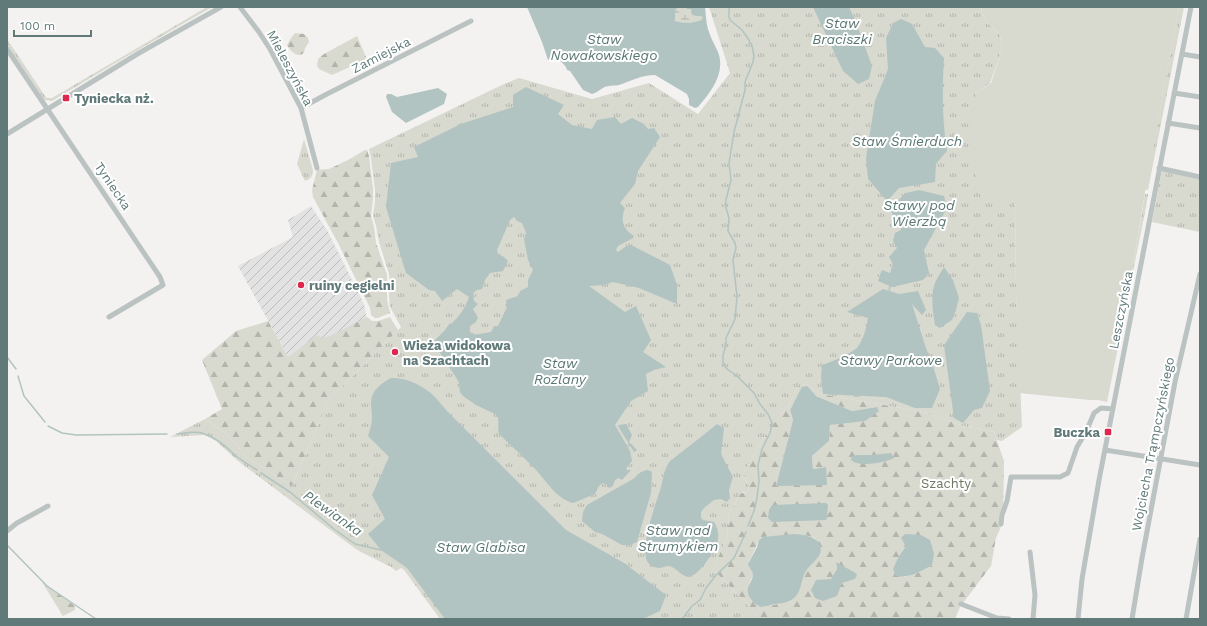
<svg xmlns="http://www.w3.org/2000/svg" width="1207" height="626" font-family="'Work Sans',sans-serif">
	<defs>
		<pattern id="industrial-furrows" width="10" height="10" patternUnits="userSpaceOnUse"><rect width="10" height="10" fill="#e2e2e2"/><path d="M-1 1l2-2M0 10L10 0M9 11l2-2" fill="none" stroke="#bbbcbc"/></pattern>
		<pattern id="grass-tufts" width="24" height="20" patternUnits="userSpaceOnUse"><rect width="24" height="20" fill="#d8d9cf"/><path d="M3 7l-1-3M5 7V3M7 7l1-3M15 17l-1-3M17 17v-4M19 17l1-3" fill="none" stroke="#b3b5ad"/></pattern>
		<pattern id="forest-firs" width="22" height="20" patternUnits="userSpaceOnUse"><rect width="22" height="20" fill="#d8d9cf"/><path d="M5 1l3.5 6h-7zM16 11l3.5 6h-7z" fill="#b3b5ad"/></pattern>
		<pattern id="wetland-marsh" width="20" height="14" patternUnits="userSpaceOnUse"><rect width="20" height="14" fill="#d8d9cf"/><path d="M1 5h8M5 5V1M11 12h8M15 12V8" fill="none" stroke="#b3b5ad"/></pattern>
	</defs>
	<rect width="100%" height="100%" fill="#f4f2f0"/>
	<path fill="url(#industrial-furrows)" d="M311 206 327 230 364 304 367 319 288 357 238 266 293 237 288 220Z"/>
	<path fill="url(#grass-tufts)" d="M207 7H212L124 58 52 101 46 100 45 101 7 44V39L45 96 47 98H52Z
		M709 7H980L986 21 1000 35 1002 50 990 83 976 93 1015 202 1016 290 1022 427 1002 441 997 440 994 432 963 426 924 412 821 394 807 384 799 385 788 406 768 431 744 472C744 480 746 480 749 485L748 492H743L741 493 729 514 727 537 713 569 761 619H440L404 570 401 568 396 571 391 567 359 551 349 544 238 461 216 441 205 435 170 437 205 419 228 435 247 458 292 486 328 401 401 327 390 307 389 296 390 283 389 274 379 242 376 226 373 216 375 201V190L371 158 369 149 504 84 519 78 592 99 649 83 698 114 730 73Z
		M1179 7H1184L1148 190H1145Z
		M304 139 313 170C313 177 310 179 305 181L297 164Z
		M1162 170 1200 179V232L1152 222Z
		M1145 194H1148L1146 207 1128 297Z"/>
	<path fill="url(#forest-firs)" fill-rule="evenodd" d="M295 33 304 34 308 38 309 42 305 48 304 53C297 58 291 52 287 45L291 38Z
		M357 36 369 64C366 69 362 71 357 70L355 68 350 67 332 75 319 69 317 66 318 59 324 54Z
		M365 150H367L369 156 373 189V199L371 216 374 227 376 243 387 275V299L390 313 378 318H375L371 315 370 308 339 245 313 197 312 190 317 170 329 169 348 160Z
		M367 317 372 321H378L390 317 398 330 328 401 292 486 247 458 228 435 205 419 222 409 202 360 236 331 268 321 288 357 317 335 323 338 330 336Z
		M807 384 821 394 924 412 963 426 994 432 1004 461 1003 522 996 538 991 566 960 607 955 619H761L713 569 727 537 729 514 741 493 748 492 749 485C746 480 744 479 744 472L768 431 788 406 799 385ZM816 396 852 411 877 407 847 422 830 425 829 441 812 456 813 469 826 467 776 486 793 420 790 410 796 399ZM802 535 809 536 815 538 820 554 805 572 791 600 778 604 764 607 758 606 751 600 748 593 750 581 753 576V573L749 561C753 555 757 542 761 537ZM906 546 932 565 920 572 904 577 899 556ZM836 562 854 579 842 583 816 580H831L837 569Z
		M42 582 75 606V610L63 616Z"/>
	<path fill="url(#wetland-marsh)" d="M679 7H686L687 9H691L700 17H703V19C694 24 684 23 675 21V10Z"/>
	<path fill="#d8d9cf" d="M980 7H1179L1145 192 1128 297 1126 298 1125 301 1127 302 1107 402 1098 400H1090L1019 393 1016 290 1015 202 982 199 977 185 970 122 976 93 991 83 1002 50 1000 35 986 21Z"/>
	<path fill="#b2c4c1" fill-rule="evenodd" d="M527 7H679L675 10V21C684 23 694 24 703 19V17L692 15 691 9H687L686 7H705C706 15 706 24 709 32 711 39 715 45 718 52 726 73 711 92 698 107L695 108 689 105V99L687 94 655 75C642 75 631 81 619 85 614 86 607 85 603 88 599 90 596 93 592 94L583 90 570 71 567 70 566 67 556 56 548 60 542 42Z
		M813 7H849L856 22 872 66 869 79 858 84 843 71Z
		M901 19 912 24 925 47 935 48 944 58C942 89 942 120 947 151L936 164 935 182 899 188 887 201 868 179 866 158 875 101 888 69 886 38 893 23Z
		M526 87 564 105 558 114 572 125 592 129 597 120 615 117 621 124 632 118 644 124 648 129 654 128 660 137 638 171 635 184 620 203 625 208C620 220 623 229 634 236L633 238 618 246 616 250 618 252 625 247 631 245 670 265 677 285V304L639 288 613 282 604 285 589 286 625 312 636 306 651 340 643 352 666 367 654 370 646 374 648 391 631 401 615 425 630 451 632 461C630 464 625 466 627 470H631L622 480 619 478 615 480 613 486 609 488 606 484 602 483 599 486 595 494 573 503C556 498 547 482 536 470 524 457 511 446 499 434 497 428 500 422 497 415L476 405 463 396 460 392 459 383 457 379 433 342 445 330 450 323 451 324C460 316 465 308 469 297L457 289 442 301 435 291 429 290 406 273 386 207 391 163 418 157 414 147 461 124 513 107V95ZM514 217 517 221 522 223 526 233 524 239 528 260 533 270 528 280V287L520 291 518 296 506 300 507 307 498 326H494L491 332 474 335 470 332V326L476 322 478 318 473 309 478 304 474 301 473 293 477 290 482 289 485 280 490 273 503 271 508 261 504 257 498 254 497 250 510 220Z
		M438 88 447 94 444 104 406 123 392 112 386 97 387 94H391L397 97Z
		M919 190 944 196 947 208 924 250 929 273 923 280 892 287 878 281 882 270 890 273 893 264 889 257 897 248 893 241 895 233 901 230 898 220 893 218 891 207 906 193Z
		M944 267 953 280 959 298 956 310 952 320 940 328 935 325C933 311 930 296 935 283 937 278 941 272 944 267Z
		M883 289 899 294 918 291 926 310 922 315 912 304 926 348 933 366 940 389 932 408H915L886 397 823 394 821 377 822 365C831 362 850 354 857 348 863 341 867 326 868 318L847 312Z
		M967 312 977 313 981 325 990 391 982 408 974 410 963 423 954 418 944 345Z
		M391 378C406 377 424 386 434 396 439 401 444 408 449 413L566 530 624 563 666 595 660 611 643 619H445L407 568 381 550 368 534 385 519 372 495 389 457 368 436C370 430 372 423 372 417 372 413 371 408 371 404 370 392 381 383 391 378Z
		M807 386 816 396 852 411 877 407 879 411 865 421 830 425 829 441 812 456 813 469 826 467 827 485 776 486 793 420 790 410 802 387Z
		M626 424 632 435 629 442 637 450 634 452 618 426 619 425Z
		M717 424 724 428 721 454 733 477 729 490 730 498 727 502 721 499 714 500 704 508 701 512V518L703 520 714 522C721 533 719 543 712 553 707 561 695 582 683 575 679 573 674 566 668 566 665 566 662 568 659 568 655 568 649 565 647 561 640 545 656 504 661 487 663 480 664 470 668 464 670 460 676 457 679 454 692 444 705 434 717 424Z
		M891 453 894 458C886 462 865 466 857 463 855 463 853 461 851 460L852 456 858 455H873Z
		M647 470 651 471 652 473 651 493 637 542 630 545H622L602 534 595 532 582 521 583 512 587 505 633 479 641 472Z
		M826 503 828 505 827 518 826 520 772 522 768 518 769 510 772 505Z
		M794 534C804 535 815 535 820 545 821 548 821 551 820 554 817 560 810 565 806 571 801 578 802 589 796 596 790 604 776 603 768 606 766 606 763 607 762 607 758 607 752 601 750 598 744 588 752 583 753 575 753 571 749 568 748 564L757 547 759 540 762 537Z
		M905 534 921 535 930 540 934 554 932 565C921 572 909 578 896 576L893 569 899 556 906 546 901 538Z
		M836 562 857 574 855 579 842 583 837 596 823 601 815 598 811 590 816 580 831 579 837 569Z"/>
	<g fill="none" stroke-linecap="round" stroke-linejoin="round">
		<path stroke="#b2c4c1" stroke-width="1.5" d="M729 7V17L730 20 742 30 749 40 752 46 754 56 753 62 745 82V90L734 132 730 157 729 163 731 180 726 200V208L729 218 728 231 735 243 736 248 733 260 737 297 735 319 726 338V345L723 355V363L727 369 737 376 754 393 760 404 768 414 772 423 770 433 762 449 758 465 759 481 757 498 754 511 748 526
			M889 291 890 286
			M7 357 16 369
			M18 376 24 396 45 422
			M48 426 62 433 76 435 167 434
			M177 434C185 433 194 431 202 433 216 437 226 447 236 456 243 461 250 466 257 470
			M261 473 290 492 334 529 355 544 381 550
			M7 545 47 586 96 619
			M682 619 692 606 700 600 706 588 716 575 734 558 746 532"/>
		<path stroke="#bac2c2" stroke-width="5" d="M240 7 259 32 270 49 301 108 317 168
			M7 49 160 277 163 285 109 317
			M1182 54 1200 57
			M1174 93 1200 97
			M301 108 327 94 471 21
			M1168 123 1200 128
			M7 134 139 53 221 7
			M1159 168 1200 177
			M1105 450 1200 465
			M1001 524 1002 515 1007 501 1011 477H1060L1068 473 1077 447 1086 432 1094 413 1101 408 1113 409
			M7 531 17 523 48 506
			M1030 552 1035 595 1033 619
			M961 604 997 618 1009 619
			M1078 619 1082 579 1099 480 1191 7
			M1132 619 1142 558 1175 382 1200 274
			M1186 619 1200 539"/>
	</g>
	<g fill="#dd274d" stroke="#fff" stroke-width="1.5">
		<rect x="62" y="94" width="8" height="8" rx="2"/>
		<circle cx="301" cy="285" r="4"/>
		<circle cx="395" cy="352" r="4"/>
		<rect x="1104" y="428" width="8" height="8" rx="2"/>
	</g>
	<g text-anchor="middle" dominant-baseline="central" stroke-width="4" stroke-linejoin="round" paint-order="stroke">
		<g font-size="13" fill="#607a7a" stroke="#fff">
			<text transform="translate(381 55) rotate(-27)">Zamiejska</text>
			<text transform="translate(290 68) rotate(62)">Mieleszyńska</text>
			<text transform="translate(113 186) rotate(56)">Tyniecka</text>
			<text transform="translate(1121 310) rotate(-79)">Leszczyńska</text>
			<text transform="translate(1153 444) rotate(-79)">Wojciecha Trąmpczyńskiego</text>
		</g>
		<g font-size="13" font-weight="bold" fill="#607a7a" stroke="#fff" text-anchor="start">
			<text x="74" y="98">Tyniecka nż.</text>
			<text x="309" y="285">ruiny cegielni</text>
			<text x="403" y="345">Wieża widokowa<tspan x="403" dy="15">na Szachtach</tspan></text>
			<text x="1100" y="432" text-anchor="end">Buczka</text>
		</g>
		<g font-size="13" fill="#707862" stroke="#fff">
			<text x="946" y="483">Szachty</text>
		</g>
		<g font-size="14" font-style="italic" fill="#5a7772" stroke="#fff">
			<text x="842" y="23">Staw<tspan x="842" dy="16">Braciszki</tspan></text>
			<text x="604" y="39">Staw<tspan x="604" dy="16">Nowakowskiego</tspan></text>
			<text x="907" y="141">Staw Śmierduch</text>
			<text x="919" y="205">Stawy pod<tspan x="919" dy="16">Wierzbą</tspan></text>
			<text x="891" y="360">Stawy Parkowe</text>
			<text x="560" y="363">Staw<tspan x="560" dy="16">Rozlany</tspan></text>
			<text transform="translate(333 513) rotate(35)">Plewianka</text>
			<text x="678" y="530">Staw nad<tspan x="678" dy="16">Strumykiem</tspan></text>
			<text x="481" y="547">Staw Glabisa</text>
		</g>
	</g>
	<rect width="1207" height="626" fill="none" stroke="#607a7a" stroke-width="16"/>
	<path d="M14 30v6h77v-6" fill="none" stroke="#607a7a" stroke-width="2"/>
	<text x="20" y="30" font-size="12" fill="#607a7a" stroke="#ffffff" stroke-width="3" paint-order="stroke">100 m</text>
</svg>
